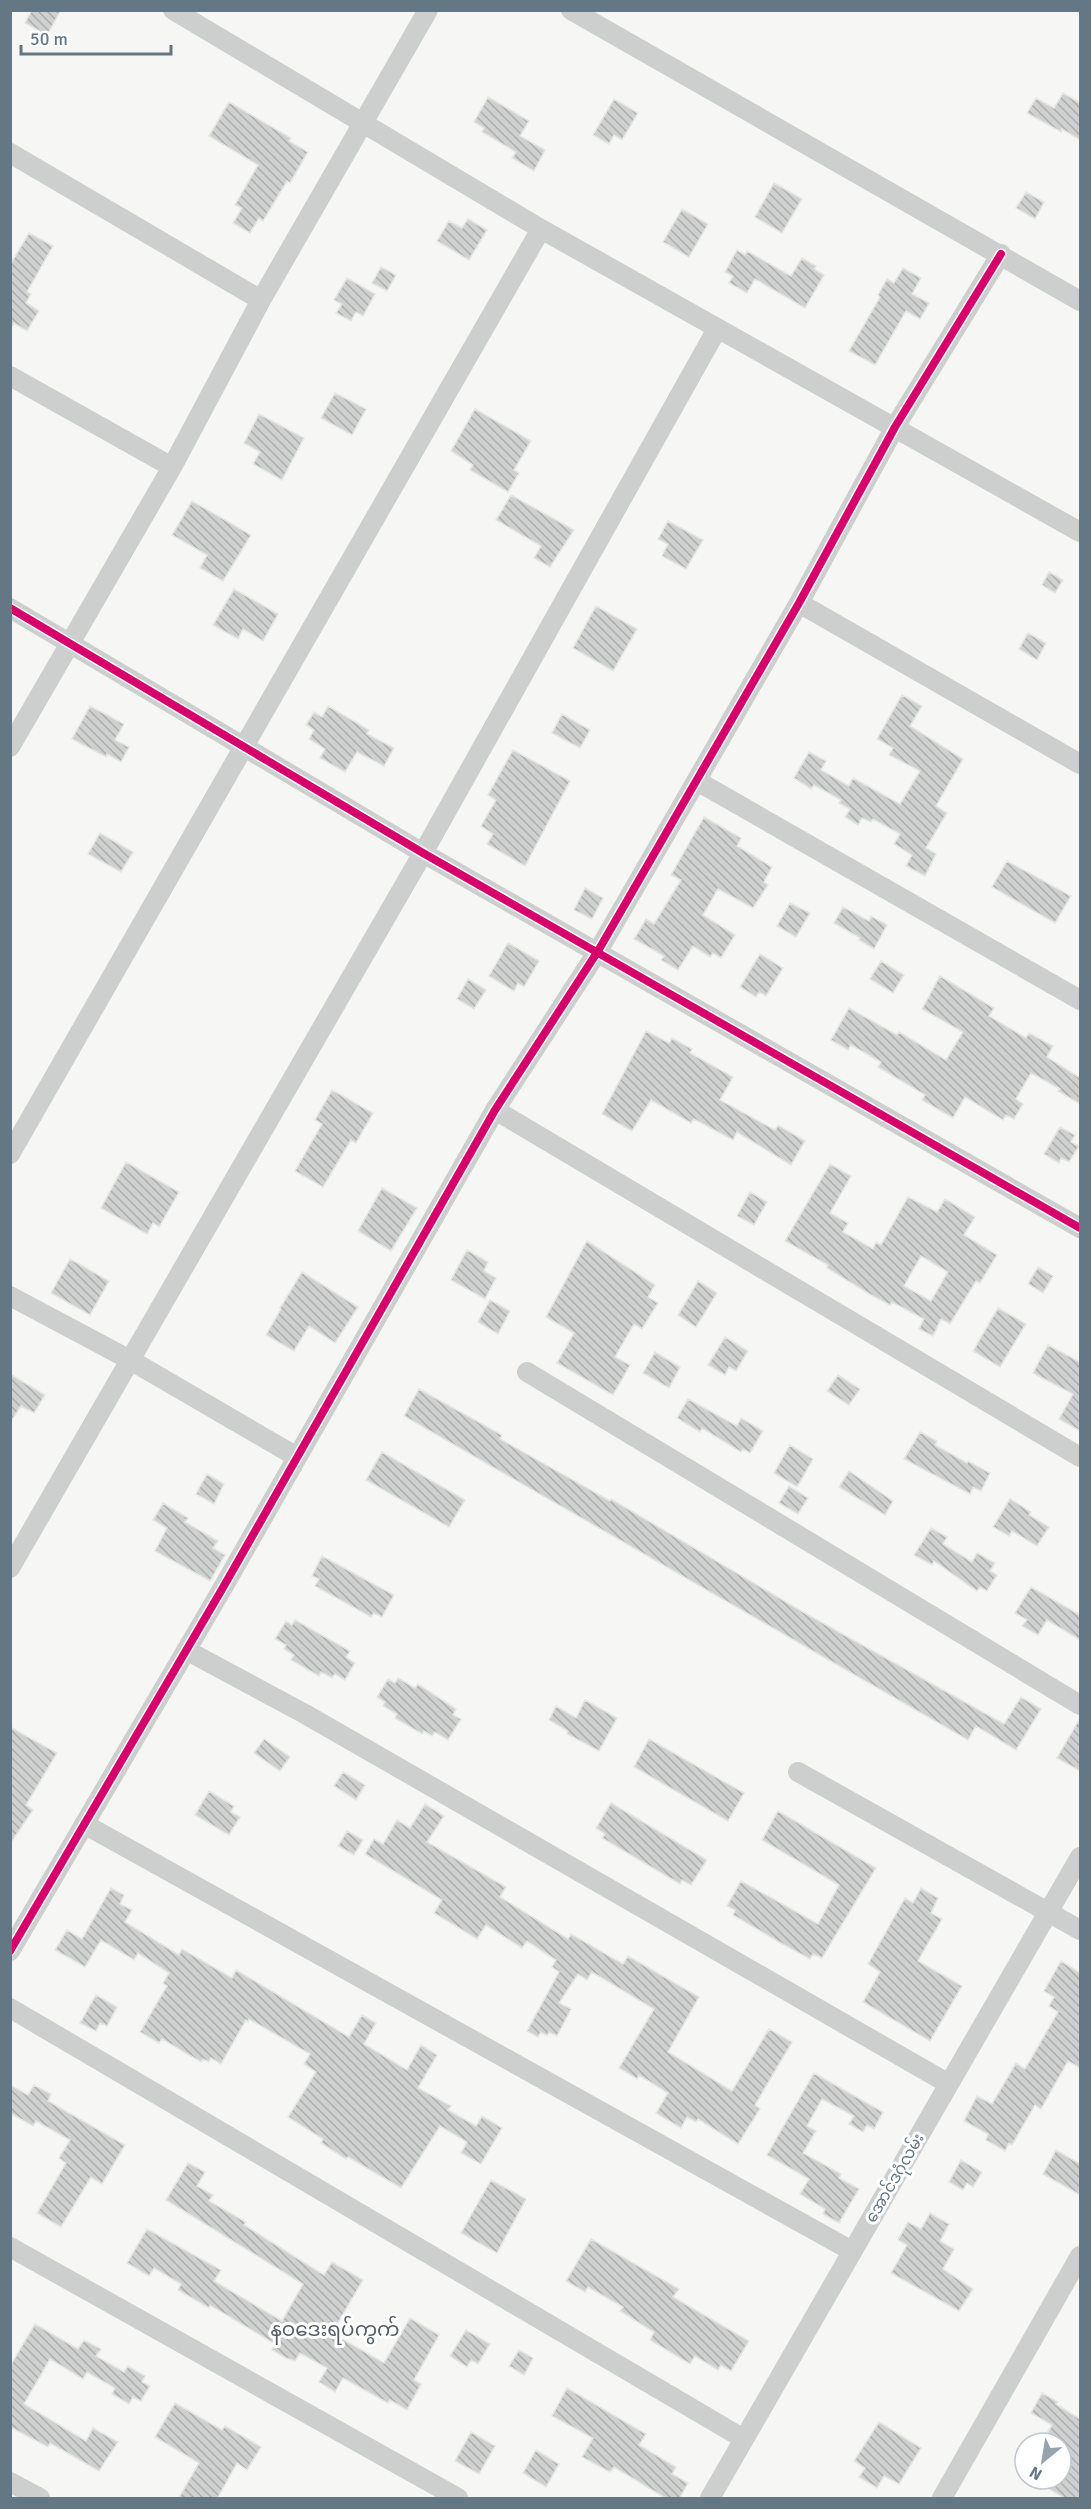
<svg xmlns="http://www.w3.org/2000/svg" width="1091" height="2509" font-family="Signika,'Noto Sans Myanmar',sans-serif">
	<defs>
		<pattern id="building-back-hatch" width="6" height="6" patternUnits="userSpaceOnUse" patternTransform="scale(1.5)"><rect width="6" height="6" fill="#cfd1d0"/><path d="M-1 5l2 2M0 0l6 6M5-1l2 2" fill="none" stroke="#acaeae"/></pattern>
	</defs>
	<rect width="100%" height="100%" fill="#f6f6f4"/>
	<path fill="url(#building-back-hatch)" stroke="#e5e5e4" stroke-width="1.5" fill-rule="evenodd" d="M32 10H61L47 35 25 23Z
		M1063 93 1080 103V140L1062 129 1061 132 1027 113 1036 98 1054 108Z
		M488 97 529 121 520 136 545 150 534 171 512 158 516 152 482 132 484 128 474 122Z
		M614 99 638 113 622 140 614 135 609 144 593 135Z
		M229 102 291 138 289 141 308 152 290 183 287 181 263 221 259 218 250 233 233 223 242 208 235 205 258 165 209 136Z
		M774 183 802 199 782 233 755 217Z
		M1026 192 1044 202 1035 219 1016 208Z
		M682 209 708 224 689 257 663 242Z
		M468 219 487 230 469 260 437 241 449 221 462 228Z
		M29 233 53 246 27 292 31 294 26 303 39 311 27 331 14 323 10 329V265Z
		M737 250 745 255 747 251 791 276 802 258 816 266 814 269 824 275 805 308 755 279 747 293 729 283 733 276 725 272Z
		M381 267 396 275 387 291 372 283Z
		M903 268 921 278 912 294 929 303 920 319 906 311 875 365 849 351 880 297 878 295 887 279 894 283Z
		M347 278 375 294 363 316 356 312 351 321 336 313 342 304 334 300Z
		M335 393 366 409 352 435 321 418Z
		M475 409 531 441 514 470 519 473 508 492 470 470 473 465 451 451Z
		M259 414 304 438 282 480 253 464 260 452 244 443Z
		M511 495 574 530 550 567 534 558 541 546 496 520Z
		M192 501 251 535 223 581 200 568 207 555 172 535Z
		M668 521 703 540 686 569 662 556 668 544 658 539Z
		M1049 572 1063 580 1055 593 1042 585Z
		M234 589 278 614 263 641 243 629 238 639 213 625Z
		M596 606 637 629 613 671 573 648Z
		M1028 633 1046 643 1037 660 1019 649Z
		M902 695 922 706 910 726 963 759 936 806 947 813 926 848 936 854 925 876 906 866 912 855 894 844 900 834 873 819 871 822 862 818 858 825 845 817 850 809 839 803 841 800 814 785 811 789 794 778 809 752 826 761 821 770 849 786 853 778 900 804 920 771 889 755 893 748 877 739Z
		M90 706 124 724 115 740 129 747 121 762 107 754 106 757 72 739Z
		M328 706 369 730 367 734 394 748 384 766 357 752 345 772 320 758 325 749 309 739 314 730 306 725 314 712 322 717Z
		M562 714 590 730 580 748 552 733Z
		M513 750 570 781 525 866 487 844 493 834 481 826 496 800 488 795Z
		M704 817 741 838 737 846 772 867 764 882 768 885 753 908 718 889 703 915 735 935 721 958 713 953 710 957 693 946 678 970 661 960 664 956 634 939 646 919 654 924 681 880 671 875Z
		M100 833 133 852 121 872 88 854Z
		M1007 861 1071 896 1055 923 992 887Z
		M585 888 603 898 592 919 574 910Z
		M790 903 810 913 796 937 777 926Z
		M843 907 869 921 871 916 887 925 874 949 859 940 860 938 834 923Z
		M508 943 539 961 524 987 518 983 514 991 489 976Z
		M760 954 783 968 766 996 759 992 756 997 740 987Z
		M881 961 904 975 893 993 870 979Z
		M940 976 994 1008 989 1016 1026 1038 1029 1033 1053 1046 1047 1057 1080 1078V1104L1058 1091 1060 1089 1031 1073 1016 1099 1023 1104 1014 1119 1006 1115 1003 1120 965 1097 953 1118 922 1100 925 1095 878 1067 881 1062 851 1045 848 1050 831 1040 849 1008 897 1035 899 1032 946 1060 963 1032 922 1009Z
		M468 979 486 990 474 1009 457 999Z
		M646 1031 669 1043 672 1038 692 1049 690 1053 733 1077 720 1100 775 1130 778 1125 805 1141 791 1165 737 1132 733 1140 694 1119 691 1123 651 1100 632 1131 602 1114Z
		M332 1090 373 1113 356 1143 351 1140 323 1187 295 1171 322 1124 315 1120Z
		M1060 1127 1075 1135 1071 1142 1079 1146 1069 1162 1061 1158 1059 1163 1044 1154Z
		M126 1162 179 1192 159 1227 153 1223 147 1234 101 1208Z
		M830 1164 851 1176 830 1213 848 1223 843 1232 873 1249 876 1242 881 1245 908 1197 937 1212 945 1199 975 1217 964 1235 997 1255 980 1283 976 1281 950 1324 941 1319 933 1336 919 1329 924 1319 892 1302 890 1305 871 1295 827 1268 828 1265 785 1241ZM921 1256 948 1272 931 1301 904 1286Z
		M382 1188 417 1208 391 1251 358 1231Z
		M750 1192 767 1202 754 1225 737 1216Z
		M587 1241 655 1285 648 1297 658 1303 642 1329 634 1324 615 1357 630 1365 613 1395 557 1363 574 1333 546 1317Z
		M467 1250 488 1262 484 1271 496 1278 485 1299 451 1280Z
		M70 1259 109 1281 90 1315 51 1293Z
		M1038 1267 1053 1276 1043 1293 1028 1284Z
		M302 1272 358 1307 335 1343 309 1326 294 1351 266 1335 281 1309 280 1308Z
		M698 1281 717 1293 696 1327 678 1315Z
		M490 1300 510 1311 498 1334 478 1322Z
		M998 1308 1026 1324 1000 1367 973 1351Z
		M725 1337 748 1351 736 1371 729 1367 725 1375 708 1365Z
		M1048 1345 1080 1362V1431L1059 1419 1073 1394 1033 1373Z
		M655 1352 680 1367 669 1388 643 1373Z
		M10 1374 45 1395 34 1413 21 1406 10 1423Z
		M838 1375 860 1389 849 1405 827 1391Z
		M419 1389 502 1435 500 1439 610 1501 611 1499 803 1612 1004 1724 1021 1697 1041 1709 1016 1750 976 1726 968 1740 404 1416Z
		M688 1399 737 1426 741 1418 763 1431 750 1453 743 1449 741 1452 702 1428 700 1432 677 1418Z
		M920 1432 937 1441 935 1445 967 1463 968 1461 990 1473 981 1491 973 1487 970 1494 904 1459Z
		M790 1445 813 1459 797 1487 774 1473Z
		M382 1452 465 1500 449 1527 366 1480Z
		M849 1471 893 1501 885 1515 839 1487Z
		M207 1474 224 1484 214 1504 196 1494Z
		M789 1486 808 1498 798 1514 779 1503Z
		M1010 1499 1031 1512 1029 1515 1049 1527 1037 1546 1012 1531 1009 1536 993 1527Z
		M163 1503 188 1518 185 1522 218 1541 213 1548 225 1555 210 1581 155 1551 167 1528 153 1520Z
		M931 1528 947 1537 943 1544 972 1562 977 1553 995 1563 990 1571 997 1575 987 1591 980 1587 977 1591 934 1561 932 1565 914 1555Z
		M322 1556 394 1595 382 1617 374 1613 371 1617 315 1586 319 1579 312 1576Z
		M1031 1587 1080 1615V1640L1047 1620 1038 1635 1022 1626 1027 1620 1015 1613Z
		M295 1620 350 1651 346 1657 355 1663 345 1680 335 1674 332 1678 321 1672 319 1676 291 1660 294 1655 284 1649 286 1645 275 1639 286 1621 292 1625Z
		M398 1678 415 1688 418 1684 456 1709 453 1715 461 1719 448 1740 435 1732 432 1736 424 1731 422 1734 395 1718 397 1714 383 1706 385 1702 377 1697 388 1679 395 1683Z
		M585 1700 617 1718 599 1751 567 1734 568 1731 549 1720 556 1706 576 1718Z
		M1080 1718V1771L1057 1758Z
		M10 1727 57 1753 26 1805 33 1810 10 1844Z
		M264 1739 290 1757 280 1771 254 1753Z
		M649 1739 744 1793 728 1821 634 1767Z
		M343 1772 365 1785 356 1800 334 1786Z
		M209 1791 234 1806 231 1812 240 1817 229 1835 195 1815Z
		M611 1803 707 1860 691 1885 682 1880 680 1884 602 1838 605 1834 596 1828Z
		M425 1804 444 1816 427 1842 506 1887 500 1897 568 1939 571 1934 623 1964 628 1956 699 1997 668 2052 732 2091 769 2029 792 2042 755 2105 760 2109 738 2144 698 2119 696 2122 687 2117 681 2128 656 2113 668 2093 639 2075 637 2079 619 2068 654 2009 592 1972 587 1980 578 1974 559 2003 571 2009 557 2036 549 2032 547 2036 541 2032 538 2037 527 2031 559 1972 552 1967 556 1960 527 1941 522 1948 486 1925 477 1939 434 1913 442 1900 365 1854 374 1839 383 1844 397 1820 410 1828Z
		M778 1811 876 1868 822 1958 813 1954 810 1959 779 1942 733 1915 735 1910 727 1906 741 1881 818 1924 839 1885 762 1840Z
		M347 1831 363 1840 354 1855 338 1846Z
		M111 1888 124 1895 120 1904 132 1910 125 1922 179 1955 182 1949 232 1978 236 1970 349 2037 362 2015 376 2023 364 2044 407 2070 421 2045 437 2055 418 2088 451 2106 448 2110 476 2126 482 2116 502 2128 481 2164 461 2153 467 2142 440 2126 401 2188 348 2157 346 2159 321 2143 323 2139 288 2117 316 2072 304 2064 310 2054 249 2019 248 2022 246 2020 221 2064 211 2058 209 2062 203 2059 201 2062 162 2039 159 2043 140 2032 167 1986 163 1983 169 1973 138 1953 134 1960 101 1940 85 1967 55 1950 67 1930 82 1939Z
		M921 1888 938 1898 931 1913 942 1919 918 1961 962 1986 930 2041 863 2002 880 1972 868 1964 905 1898 913 1903Z
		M1061 1961 1080 1973V2068L1068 2061 1041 2109 1035 2105 1012 2145 1009 2143 1005 2151 986 2140 988 2134 964 2121 977 2096 992 2104 1016 2063 1025 2069 1058 2012 1049 2006 1054 1997 1044 1991Z
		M96 1995 117 2007 107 2026 100 2023 96 2031 80 2023Z
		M814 2073 883 2112 874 2129 867 2125 863 2132 849 2124 854 2116 822 2099 807 2126 816 2131 803 2153 841 2174 839 2178 859 2189 839 2223 823 2214 825 2209 800 2194 809 2179 767 2155Z
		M10 2085 28 2095 34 2085 51 2094 48 2101 125 2145 102 2184 91 2177 61 2227 37 2213 66 2163 59 2158 70 2140 36 2121 33 2126 10 2113Z
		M1056 2150 1080 2164V2195L1043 2174Z
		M961 2160 982 2172 973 2187 967 2183 963 2190 949 2182Z
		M188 2163 205 2172 197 2186 213 2195 209 2201 246 2222 244 2225 324 2275 332 2262 363 2280 332 2333 384 2363 410 2318 439 2335 414 2380 421 2384 407 2410 390 2400 388 2403 343 2378 335 2392 319 2382 327 2368 300 2353 295 2361 286 2358 272 2350 275 2344 210 2305 209 2308 178 2290 181 2284 154 2268 149 2276 127 2263 147 2229 221 2270 214 2281 282 2321 303 2284 166 2200Z
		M491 2180 526 2199 497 2253 461 2233Z
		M930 2213 949 2224 940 2241 954 2249 943 2269 973 2289 959 2311 891 2273 907 2245 898 2240 908 2222 921 2229Z
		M591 2239 679 2289 673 2297 749 2341 731 2371 721 2365 718 2370 695 2356 690 2364 650 2340 654 2332 620 2311 623 2307 588 2287 585 2292 566 2281Z
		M35 2324 78 2349 84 2340 101 2349 96 2356 124 2372 128 2366 145 2376 142 2382 150 2386 141 2401 133 2397 129 2404 112 2394 115 2388 87 2372 83 2379 50 2359 24 2404 86 2441 93 2428 118 2442 99 2471 50 2443 48 2447 10 2427V2366Z
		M466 2330 490 2344 478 2364 471 2360 467 2367 450 2356Z
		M519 2350 533 2358 524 2375 509 2366Z
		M567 2388 646 2434 639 2445 676 2467 672 2474 688 2483 679 2499H667L614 2467 610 2472 582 2457 593 2438 552 2416Z
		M1042 2393 1058 2402 1056 2404 1080 2419V2499H1066L1032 2479H1061V2443L1046 2435 1052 2425 1031 2413Z
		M175 2403 222 2430 225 2426 261 2447 247 2470 237 2463 217 2499H178L199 2463 155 2437Z
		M879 2422 921 2448 899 2484 884 2476 877 2488 859 2477 865 2468 854 2461Z
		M471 2432 495 2446 479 2474 455 2461Z
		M536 2450 559 2464 546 2487 523 2473Z"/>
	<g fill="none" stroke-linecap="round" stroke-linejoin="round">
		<path stroke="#cdcfcf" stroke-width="20" d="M173 10 541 229 1080 532
			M571 10 1080 301
			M10 153 261 300
			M10 376 172 467
			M799 603 1080 764
			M10 608 423 853 1080 1228
			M10 747 172 467 261 300 428 10
			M697 781 1080 1000
			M495 1110 1080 1457
			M10 1154 541 229
			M10 1296 132 1361 297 1457
			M527 1372 1080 1705
			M10 1568 423 853 717 329
			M186 1650 305 1714 949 2084
			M798 1772 1080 1930
			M84 1824 852 2251
			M10 1951 221 1591 495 1110 598 951 799 603 895 427 1001 254
			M10 2008 744 2439
			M10 2247 458 2498
			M10 2482 40 2498
			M710 2498 1080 1857
			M942 2498 1080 2256"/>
		<g stroke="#fff" stroke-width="11">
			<path id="cycleway" d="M10 608 423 853 1080 1228
				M10 1951 221 1591 495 1110 598 951 799 603 895 427 1001 254"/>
		</g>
		<use href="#cycleway" stroke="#d6006c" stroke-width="8"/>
	</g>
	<g text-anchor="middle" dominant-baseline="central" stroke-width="6" stroke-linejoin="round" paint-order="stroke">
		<g font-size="16" fill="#647785" stroke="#fff">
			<text transform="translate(895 2178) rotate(-60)">အောင်ဒဂုံလမ်း</text>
		</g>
		<g font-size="20" fill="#53606a" stroke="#fff">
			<text x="335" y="2329">နဝဒေးရပ်ကွက်</text>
		</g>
	</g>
	<rect width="1091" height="2509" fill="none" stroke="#647785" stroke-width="24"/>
	<g transform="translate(1043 2461) rotate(210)"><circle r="28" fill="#ffffff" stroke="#c1c9ce" stroke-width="1.5"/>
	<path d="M0-4.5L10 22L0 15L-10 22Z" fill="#97a3ac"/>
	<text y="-9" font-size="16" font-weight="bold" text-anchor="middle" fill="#647785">N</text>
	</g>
	<path d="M21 45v9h150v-9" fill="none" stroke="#647785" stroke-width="3"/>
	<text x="30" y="45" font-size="18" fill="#647785" stroke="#ffffff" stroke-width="4.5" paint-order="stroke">50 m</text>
</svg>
